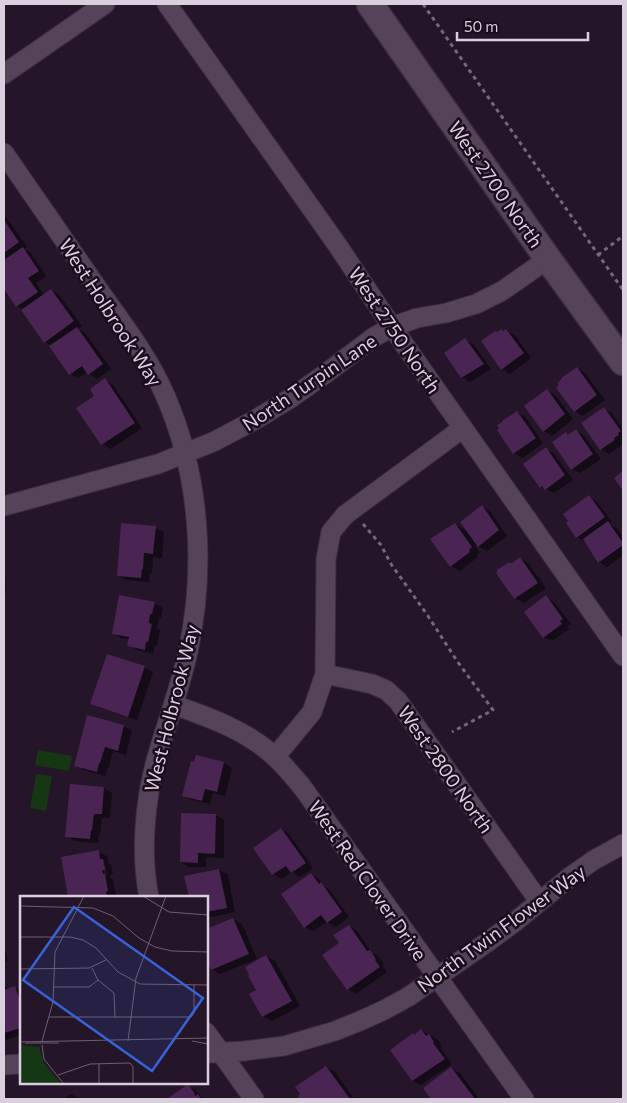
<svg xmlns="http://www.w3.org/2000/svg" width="627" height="1103" font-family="Commissioner,sans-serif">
	<rect width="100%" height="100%" fill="#241528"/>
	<path fill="#153713" d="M38 750 72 756 69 771 35 765Z
		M36 774 52 776 46 811 30 808Z"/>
	<path fill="#0007" fill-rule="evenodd" d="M4 216 6 217 27 247 24 249 31 253 46 276 36 283 44 295 51 290 59 295 82 326 78 329 85 333 111 369 97 379 89 374 87 372 78 378 70 374 52 346 45 342 24 310 17 306 4 286Z
		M502 330 505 332 506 331 515 335 531 358 510 374 502 369Z
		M465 340 474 345 491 369 470 382 462 377Z
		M577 368 585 373 605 400 583 416 574 411Z
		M105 380 113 385 142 428 111 449 102 444 78 408 96 396Z
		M548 391 556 396 573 419 552 436 544 431Z
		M604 409 612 413 623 429V442L622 443V445L609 454 601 449Z
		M517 412 525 417 543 443 523 458 514 453 501 428Z
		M576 431 584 436 601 459 580 473 572 469 566 434 569 435Z
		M546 449 554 454 573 480 554 493 541 487Z
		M589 497 597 502 612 522 610 524 617 528 623 537V555L607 567 599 562 585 542 577 537Z
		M482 507 490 511 507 536 487 551 474 544 480 553 477 555 478 557 460 571 451 566 455 524 468 532Z
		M155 528 164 532 162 558 153 557 152 573H150L149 582 126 580 118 576Z
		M4 555 6 594H4Z
		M520 558 528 563 546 588 524 603 515 598 510 564Z
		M546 597 554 602 571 624 567 626 569 629 552 641 543 637Z
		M154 603 163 608 161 618H159L157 628 160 630 157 646H155L153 654 137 650 128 645 129 639 121 638 113 633Z
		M108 655 145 668 153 672 137 720 100 708 92 703Z
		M88 717 124 726 132 731 126 755 113 751 109 767H108L105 776 84 770 75 765Z
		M224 763 232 768 225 796 213 793 210 804 192 800 184 795Z
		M104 788 112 793 110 818H102L100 834H99L98 843 75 841 67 836Z
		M182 814 216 815 224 820V858L206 857V867H189L181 862Z
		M281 829 289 834 313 868 300 877 292 872 282 879 273 874Z
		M98 852 107 856 108 863 111 865 113 874 110 875V878L113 880 116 896 114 897H70ZM102 860H104L107 876H105Z
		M219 870 228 875 235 912 206 918V897Z
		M311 874 319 879 324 886 329 889 349 917 336 927 327 922 313 931 305 927Z
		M233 919 242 924 257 959 220 974 212 969V950Z
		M349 926 357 931 372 953 378 956 384 964 382 965 387 972 356 994 348 989 341 944Z
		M4 947 8 961 4 963Z
		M266 956 275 961 300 1006 272 1021 263 1016 251 994 258 990Z
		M4 986 7 988 8 990 15 988 21 991V1035L4 1041Z
		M422 1031 438 1040 442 1047 440 1048 452 1064 421 1085 413 1081 391 1050Z
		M326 1067 335 1072 354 1099H302L300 1096Z
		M452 1069 460 1073 479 1099H432L424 1088Z
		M188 1086 196 1091 201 1097 204 1099H169Z
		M71 1094 79 1098 80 1099H63Z"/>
	<path fill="#4a2554" d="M4 220 19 242 4 253Z
		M23 247 39 271 28 278 38 292 16 307 4 289V260Z
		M51 289 74 321 44 343 21 310Z
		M77 327 103 364 88 375 82 366 69 375 49 346Z
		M502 329 503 331 506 329 524 353 501 370 481 341 495 331 497 332Z
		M465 338 484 364 461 378 444 353Z
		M577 367 597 395 574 412 556 388 559 385 557 383 562 379 561 378Z
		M105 378 135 423 101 445 76 408 94 396 90 389Z
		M547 389 565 414 543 432 524 406Z
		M604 407 621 431 618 433 619 435 614 438 615 440 600 450 581 423Z
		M517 411 536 438 513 454 497 430 499 428 497 425 503 422 502 421Z
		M576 429 593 454 571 470 552 442 566 432 568 435Z
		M546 447 565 475 545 490 542 486 540 488 523 464Z
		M623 471V491L614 478Z
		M589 495 605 517 576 538 566 523 568 521 563 514Z
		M482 505 499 530 478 547 460 522Z
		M608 521 623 543V545L598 563 583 539Z
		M121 523 156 526 153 554 144 553 143 569H142L141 578 117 576Z
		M455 523 472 547 469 550 470 552 450 567 430 539Z
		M520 557 538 583 514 599 496 573 497 572V570L509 562 510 563H512Z
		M119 595 155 602 152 614H150L149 623 152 624 148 642H146L145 650 127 646 129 637 112 634Z
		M546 595 563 619 560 621 562 624 543 638 524 612Z
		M107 654 145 666 128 717 90 704Z
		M87 715 124 725 118 751 105 747 100 763H99L97 772 74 766Z
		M196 755 224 762 217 792 205 789 202 801 182 796 191 761 194 762Z
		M70 784 104 787 102 814H94L92 830H91L90 839 65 837Z
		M181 813 216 814 215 854 198 853V863L180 862Z
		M281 828 306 863 291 873 286 866 272 875 253 848Z
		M99 850 100 859H103L105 870H102L103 874H105L108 891 106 892 107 897H68L61 857Z
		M219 869 227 908 206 912V897H189L184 876Z
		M311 873 319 884 321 882 342 912 327 923 321 915 304 928 281 894Z
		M233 918 249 954 211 970 206 958V951L210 950 206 938V929Z
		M349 925 367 951 370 950 376 959 375 960 380 967 347 990 322 955 339 943 333 935Z
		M266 955 292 1001 262 1017 249 994 256 990 248 976 249 975 245 967Z
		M15 986 21 1005V1028L4 1033V990Z
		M421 1029 426 1036 429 1034 434 1042 432 1044 433 1043 445 1059 412 1081 390 1050 413 1033 414 1035Z
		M326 1066 350 1099H300L298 1096 300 1094 295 1087Z
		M451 1067 475 1099H431L423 1088Z
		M188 1084 195 1094 194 1095 195 1096 198 1094 201 1099H167Z"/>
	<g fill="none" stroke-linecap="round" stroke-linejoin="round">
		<g stroke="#3a2f3d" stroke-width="21">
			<path id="street" d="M167 4 338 246 392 327 623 656
				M4 74 105 4
				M4 153C35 198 67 244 98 289 122 323 148 356 165 395 200 475 206 567 188 652 180 688 167 722 157 757 145 799 140 853 149 897
				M4 506 158 464 213 442 253 421 291 398 325 374 374 337 392 327 417 318 446 313 476 304 502 291 548 259
				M325 674 372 684 386 690 398 701 539 901
				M174 705C209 717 247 731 274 756 285 766 294 777 303 788L524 1099
				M275 757 312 712 325 674 326 559 331 532 345 515 463 428
				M206 1032 254 1099
				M206 1053 244 1051 284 1046 335 1031 360 1021 384 1010 408 997 489 941 516 921 571 876 594 860 623 844
				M4 1065 21 1064"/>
		</g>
		<g stroke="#3a2f3d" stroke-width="29">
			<path id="secondary" d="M370 4 548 259 623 362"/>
		</g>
		<path stroke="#756879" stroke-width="3" stroke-dasharray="4 4" stroke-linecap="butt" d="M423 4 623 290
			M598 255 623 236
			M363 524 381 545 391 564 428 616 457 661 493 710 452 732"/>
		<use href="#street" stroke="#544359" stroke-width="19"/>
		<use href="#secondary" stroke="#544359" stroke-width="26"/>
	</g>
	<g text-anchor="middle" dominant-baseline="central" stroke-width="5" stroke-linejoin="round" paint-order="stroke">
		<g font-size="19" fill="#dad0dd" stroke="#1b0c1e">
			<text transform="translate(496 184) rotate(55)">West 2700 North</text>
			<text transform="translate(111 312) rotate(57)">West Holbrook Way</text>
			<text transform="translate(395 330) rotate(56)">West 2750 North</text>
			<text transform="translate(309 382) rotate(-34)">North Turpin Lane</text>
			<text transform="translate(171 708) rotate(-76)">West Holbrook Way</text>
			<text transform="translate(446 769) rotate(55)">West 2800 North</text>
			<text transform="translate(368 880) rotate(55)">West Red Clover Drive</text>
			<text transform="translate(501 928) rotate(-36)">North Twin Flower Way</text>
		</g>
	</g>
	<g transform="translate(20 896)">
		<rect width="188" height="188" fill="#241528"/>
		<path d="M0 149 19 151 24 167 40 187H0Z" fill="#153713"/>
		<path fill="none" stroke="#6d6070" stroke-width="1" d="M123 0 149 16 188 19M0 10 73 12 93 20 119 42 135 51 152 55 188 56M0 41H50L63 44 76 52 98 76 120 88 188 89M72 72 78 84 94 97 95 121M0 73 69 72 86 64M33 91H69L78 84M29 121H171L174 117V89M22 145 33 106 35 56 64 0M108 145 116 82 146 0M172 145 188 148M0 146 188 142M5 147H39M22 149 24 163 43 187M38 179 70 168 110 167 113 171V187M79 187V168"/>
		<path fill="#3962d9" fill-opacity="0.15" stroke="#3962d9" stroke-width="2.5" d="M54 11 183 102 132 175 3 84Z"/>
		<rect width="188" height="188" fill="none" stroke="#dad0dd" stroke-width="2.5"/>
	</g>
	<rect width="627" height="1103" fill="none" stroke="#dad0dd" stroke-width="10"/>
	<path d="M457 32v8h131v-8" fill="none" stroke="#dad0dd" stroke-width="2.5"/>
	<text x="464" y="32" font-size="15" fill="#dad0dd" stroke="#1b0c1e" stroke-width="4" paint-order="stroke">50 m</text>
</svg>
